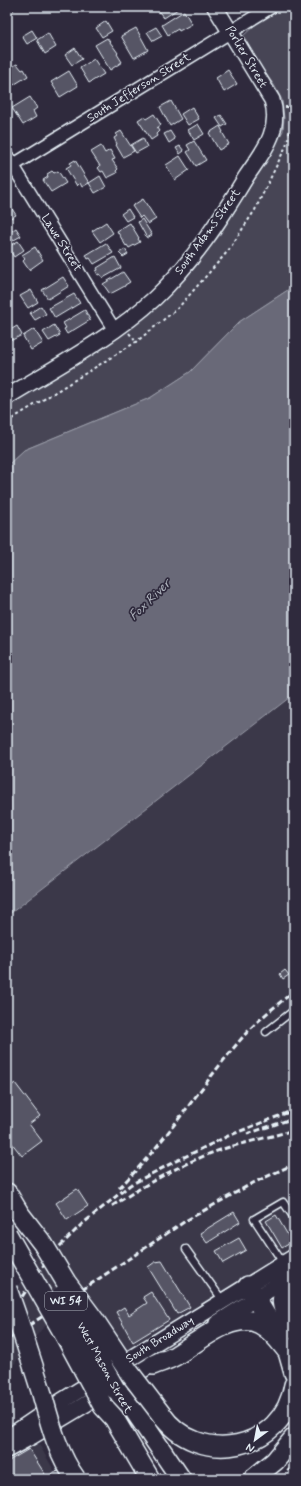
<svg xmlns="http://www.w3.org/2000/svg" width="301" height="1486" font-family="Mynerve,sans-serif">
	<rect width="100%" height="100%" fill="#2f2a3d"/>
	<filter id="ink" filterUnits="userSpaceOnUse"><feTurbulence type="fractalNoise" baseFrequency=".025" numOctaves="2"/><feDisplacementMap in="SourceGraphic" scale="8" xChannelSelector="R" yChannelSelector="G"/><feConvolveMatrix kernelMatrix="1 2 1 2 8 2 1 2 1" color-interpolation-filters="sRGB"/></filter>
	<g filter="url(#ink)">
		<path fill="#3b3749" d="M294 694V1290L284 1269 137 1360 95 1321 79 1299 42 1329 20 1356 7 1374V1304L43 1244 7 1193V916Z
			M29 1427 59 1479H7V1441Z"/>
		<path fill="#464455" stroke="#979aa6" d="M283 7H294V286L239 322 190 372 150 398 24 450 7 466V406L122 334 149 314 193 270 219 236 268 158 283 131 284 118 282 100 274 85 243 43V36L256 24Z"/>
		<path fill="#696978" stroke="#9c9fab" d="M294 286V694L7 916V466L24 450 150 398 190 372 239 322Z"/>
		<path fill="#575565" stroke="#e8f1f8" d="M7 7H17L7 15Z
			M78 7H89L81 12Z
			M155 7H181L164 18Z
			M184 11 192 24 179 31 178 29 168 35 162 25Z
			M106 21 112 31 102 37 96 28Z
			M156 27 162 36 153 41 147 32Z
			M136 28 148 50 134 58 121 36Z
			M32 30 37 38 27 44 22 36Z
			M48 33 56 47 45 54 37 40Z
			M107 38 118 53 117 54 122 62 110 70 95 45Z
			M75 48 82 59 72 65 65 55Z
			M94 59 104 74 89 83 80 68Z
			M17 64 22 70 24 69 28 76 7 89V69Z
			M228 70 237 84 224 92 216 78Z
			M69 71 78 86 60 97 51 82Z
			M30 97 37 108 33 111 36 117 23 125 12 108Z
			M171 101 181 119 170 126 160 107Z
			M192 107 199 119 188 125 181 114Z
			M154 114 161 125 157 128 159 131 156 134 157 136 151 140 138 120 144 116 146 119Z
			M221 115 227 124 222 127 216 118Z
			M198 124 204 134 194 140 188 130Z
			M220 126 223 132H222L229 144 219 150 209 133Z
			M121 131 134 151 123 157 116 145 117 144 114 138 117 136 116 134Z
			M170 131 175 139 169 143 164 134Z
			M143 138 147 147 136 153 131 145Z
			M194 141 206 160 196 166 187 152 190 150 187 145Z
			M101 146 105 153 110 150 115 159 112 160 118 169 116 171 117 173 107 178 103 171 101 172 98 168 100 166 91 152Z
			M180 146 184 151 180 154 176 148Z
			M180 156 189 170 175 180 166 165Z
			M75 160 89 183 82 187 80 183 77 186 66 168 71 165 70 163Z
			M52 171 54 173 58 171 66 183 51 192 43 180 48 177 47 174Z
			M100 176 106 187 95 193 89 183Z
			M143 199 156 219 148 224 142 216 140 218 132 206Z
			M9 204 16 215 7 220V205Z
			M128 209 133 217 126 221 121 214Z
			M142 219 152 235 147 238 138 222Z
			M106 222 113 233 100 242 92 231Z
			M130 223 139 238 138 239 140 242 129 248 127 245 126 246 117 231Z
			M16 228 21 236 12 241 7 234Z
			M18 241 24 250 14 257 8 247Z
			M106 243 113 253 94 264 90 258 88 259 86 255Z
			M35 247 43 260 29 270 23 261 25 259 22 255Z
			M125 249 128 254 123 257 119 253Z
			M115 257 121 268 103 278 100 274 98 275 96 271 98 270 97 268Z
			M123 272 130 282 125 285V286L110 294 103 284Z
			M63 277 69 286 48 299 42 290Z
			M31 290 38 302 28 308 20 296Z
			M74 294 80 303 55 318 49 308Z
			M41 306 46 314 35 320 30 313Z
			M85 310 90 320 67 334 64 329 66 328 63 323Z
			M54 325 60 335 49 341 43 332Z
			M17 326 22 335 12 340 7 332Z
			M34 329 43 343 31 350 23 336Z
			M285 970 289 975 283 979 280 974Z
			M15 1083 40 1116 29 1124 42 1141 22 1156 7 1137V1089Z
			M77 1189 88 1206 67 1220 56 1203Z
			M234 1212 240 1222 207 1243 200 1233Z
			M276 1215 292 1242 282 1248 266 1221Z
			M239 1238 246 1250 223 1263 216 1251Z
			M162 1261 190 1307 177 1314 148 1267 155 1262Z
			M151 1292 169 1320 133 1342 116 1312 124 1307 129 1315 147 1303 143 1297Z
			M29 1449 48 1479H7V1462Z"/>
		<g fill="none" stroke-linecap="round" stroke-linejoin="round">
			<g stroke="#e8f1f8" stroke-width="9">
				<path id="service" d="M266 1032 294 1010
					M186 1249 223 1301
					M283 1263 254 1219 283 1202 294 1218"/>
			</g>
			<g stroke="#e8f1f8" stroke-width="15">
				<path id="minor" d="M7 156 115 331
					M7 169 271 7
					M58 1478 59 1479"/>
			</g>
			<g stroke="#e8f1f8" stroke-width="18">
				<path id="tertiary" d="M7 397C56 367 113 337 155 298 192 263 220 220 246 177 262 153 282 131 272 100L215 7
					M217 1323 293 1275
					M7 1438 60 1402 294 1257
					M7 1450 31 1437 161 1359"/>
			</g>
			<g stroke="#e8f1f8" stroke-width="22">
				<path id="primary" d="M7 1193 19 1213
					M294 1277C276 1297 281 1307 294 1329
					M248 1286 288 1352 294 1373
					M153 1365C160 1362 168 1360 175 1356 199 1342 233 1310 260 1324 272 1330 280 1342 288 1352
					M115 1389 132 1407 181 1479
					M103 1406 114 1418 150 1479
					M161 1414C198 1468 284 1451 294 1385
					M253 1479 275 1461 294 1438"/>
			</g>
			<path stroke="#e8f1f8" stroke-width="2" stroke-dasharray="3 3" stroke-linecap="butt" d="M285 107H294
				M129 333 136 342
				M7 422 136 342 178 308 228 251 255 210 286 146 294 116
				M287 1471 294 1466"/>
			<use href="#service" stroke="#2f2a3d" stroke-width="6"/>
			<use href="#minor" stroke="#2f2a3d" stroke-width="12"/>
			<use href="#tertiary" stroke="#2f2a3d" stroke-width="15"/>
			<use href="#primary" stroke="#2f2a3d" stroke-width="19"/>
			<path stroke="#e8f1f8" stroke-width="3" stroke-dasharray="6 3" stroke-linecap="butt" d="M247 1134 294 1118
				M119 1188C165 1143 200 1087 242 1038 257 1020 276 1006 294 991
				M112 1206C146 1184 184 1162 223 1149 246 1142 270 1137 294 1130
				M7 1319 40 1270 58 1248 81 1225 130 1185 176 1161 228 1136 294 1110
				M7 1340 187 1220 253 1183 294 1164"/>
			<g stroke="#e8f1f8" stroke-width="22" stroke-linecap="butt">
				<path id="primary-bridge" d="M19 1213 43 1244 66 1282 95 1321 129 1372 161 1414
					M7 1234 67 1339 103 1406
					M7 1289C20 1324 31 1359 42 1394 50 1423 58 1455 76 1479
					M62 1295 115 1389"/>
			</g>
			<use href="#primary-bridge" stroke="#2f2a3d" stroke-width="19"/>
		</g>
	</g>
	<g text-anchor="middle" dominant-baseline="central" stroke-width="3.5" stroke-linejoin="round" paint-order="stroke">
		<rect fill="#2f2a3d" stroke="#b0b5c0" stroke-width="1" x="45" y="1292" width="42" height="18" rx="3"/>
		<g font-size="11" font-weight="bold" fill="#e8f1f8">
			<text x="66" y="1301">WI 54</text>
		</g>
		<g font-size="12" fill="#e8f1f8" stroke="#2f2a3d">
			<text transform="translate(246 57) rotate(59)">Porlier Street</text>
			<text transform="translate(139 88) rotate(-32)">South Jefferson Street</text>
			<text transform="translate(208 232) rotate(-54)">South Adams Street</text>
			<text transform="translate(61 243) rotate(58)">Lawe Street</text>
			<text transform="translate(160 1340) rotate(-32)">South Broadway</text>
			<text transform="translate(104 1368) rotate(61)">West Mason Street</text>
		</g>
		<g font-size="13" font-style="italic" fill="#afb4be" stroke="#2f2a3d">
			<text transform="translate(150 600) rotate(-44)">Fox River</text>
		</g>
	</g>
	<rect width="301" height="1486" fill="none" stroke="#2f2a3d" stroke-width="24"/>
	<rect x="12" y="12" width="277" height="1462" fill="none" stroke="#e8f1f8" stroke-width="1.5" filter="url(#ink)"/>
	<g transform="translate(255 1440) rotate(212)" stroke="#2f2a3d" stroke-width="3" paint-order="stroke">
	<path d="M0-3L7 15L0 10L-7 15Z" fill="#e8f1f8"/>
	<text y="-6" font-size="11" font-weight="bold" text-anchor="middle" fill="#e8f1f8">N</text>
	</g>
</svg>
